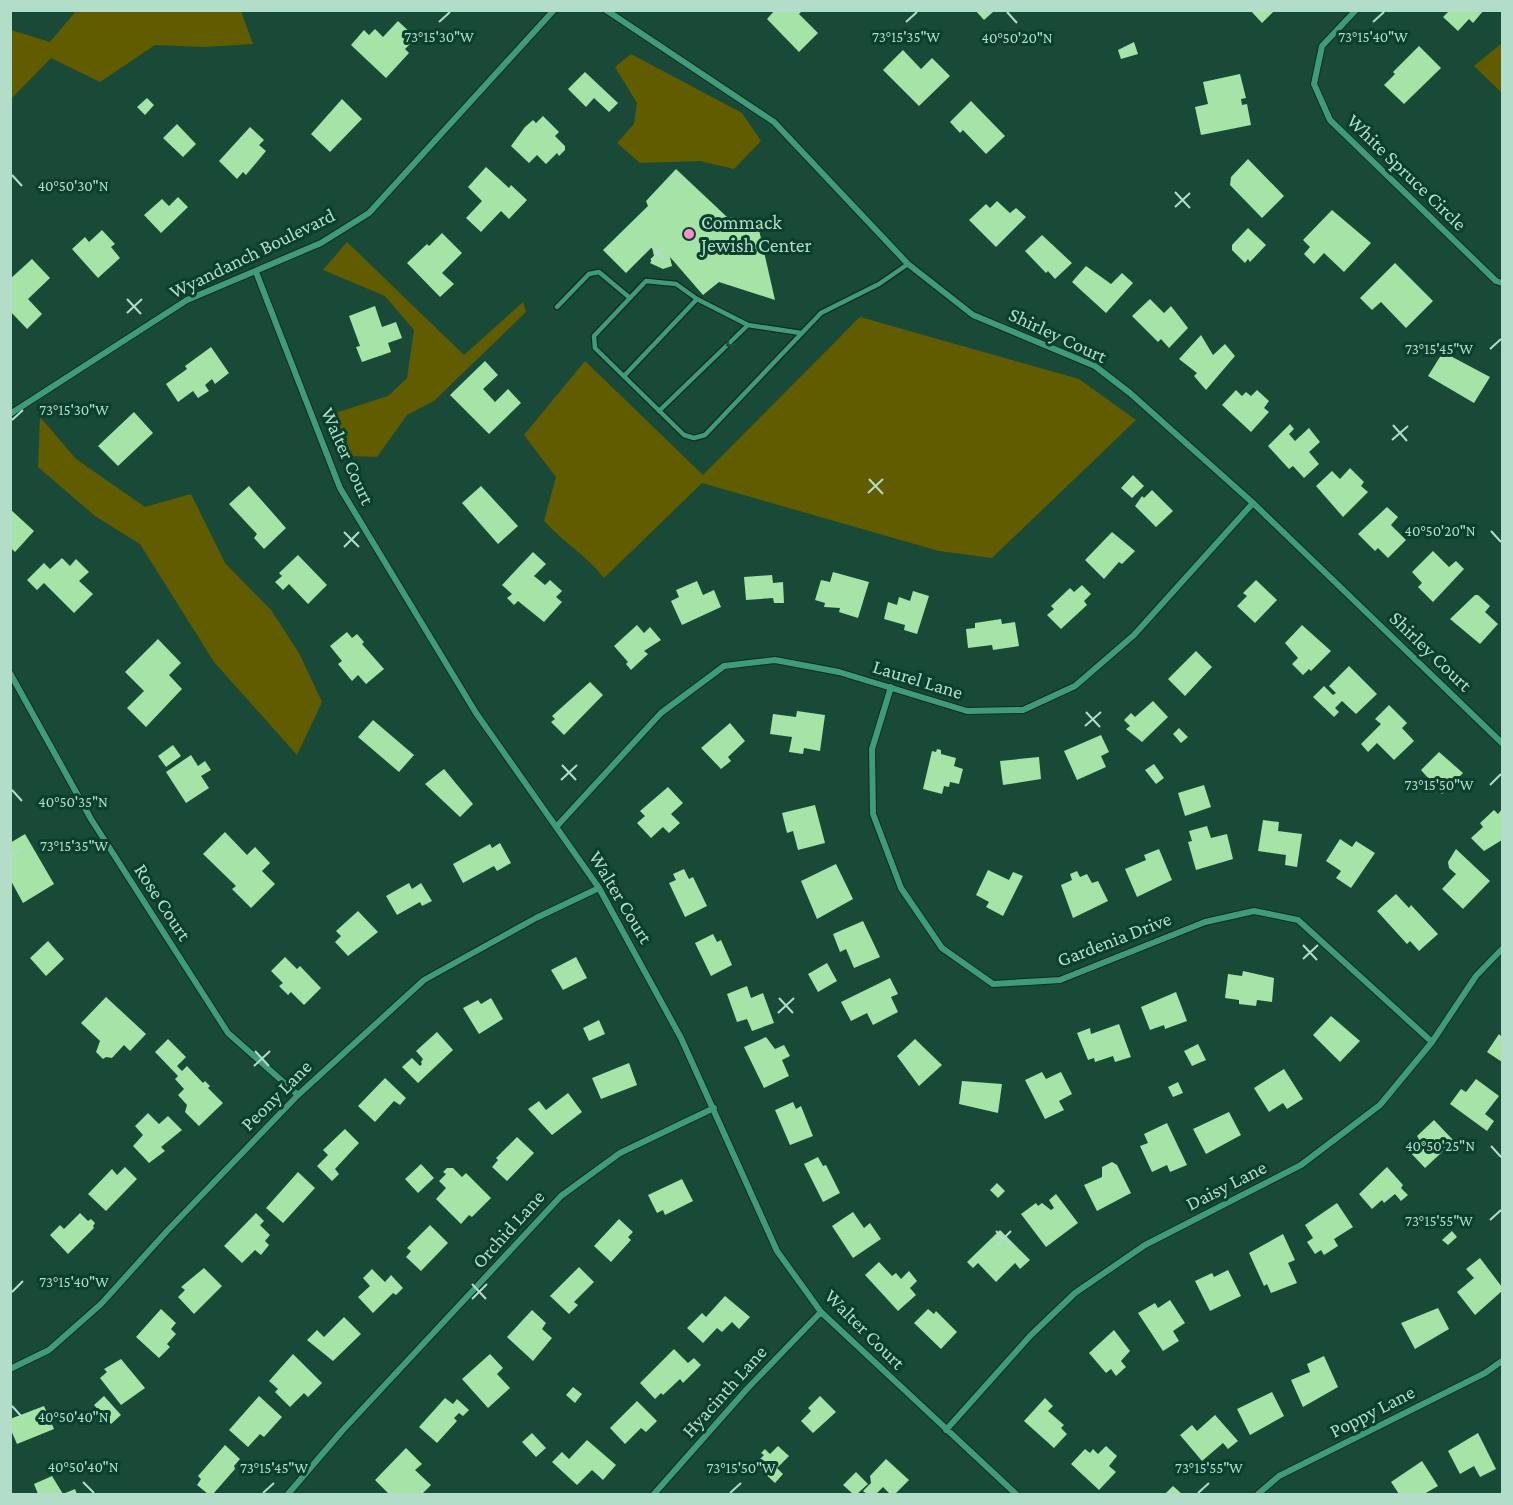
<svg xmlns="http://www.w3.org/2000/svg" width="1513" height="1505" font-family="'Crimson Pro',serif">
	<rect width="100%" height="100%" fill="#184a37"/>
	<path fill="#625c00" d="M76 11H241L253 44 204 47 155 45 100 82 51 58 11 99V30L50 42Z
		M1502 43V93L1474 66Z
		M631 54 742 113 761 141 734 169 700 161 640 163 617 143 634 124 637 103 615 67Z
		M347 242 464 355 523 302 526 312 434 401 407 415 377 457 350 456 329 415 388 396 407 378 414 330 385 296 323 270Z
		M860 317 1079 379 1136 420 992 558 939 551 702 483 604 578C587 556 563 542 544 521L556 477 524 435 585 361 703 475Z
		M40 417 76 459 145 507 191 494 225 563 271 610 299 653 322 702 297 755 214 662 140 544 95 516 38 467Z"/>
	<path fill="#a5e3a6" d="M775 10H803L799 14 818 33 799 52 767 19Z
		M975 10H992L993 12 984 20Z
		M1250 10H1275L1262 23Z
		M1450 10H1484L1473 23 1469 19 1458 31 1443 17Z
		M398 21 416 38 405 49 409 53 386 78 351 45 364 30 369 35 375 29 383 37Z
		M1134 42 1138 54 1121 59 1118 50Z
		M1419 46 1441 68 1404 104 1384 85 1395 74 1393 72Z
		M903 50 921 69 932 58 950 76 919 106 883 70Z
		M585 72 618 103 609 112 594 98 586 107 568 89Z
		M1240 74 1246 98 1241 99 1242 105 1247 104 1251 125 1201 135 1195 107 1208 104 1203 82Z
		M147 98 154 105 145 115 137 107Z
		M342 99 362 119 330 152 311 134Z
		M971 101 1005 136 986 154 963 130 960 133 950 122Z
		M543 116 559 132 555 136 565 146V150L559 156 557 153 546 164 537 155 529 163 511 146 525 127 533 120 536 123Z
		M177 124 196 144 183 157 163 138Z
		M250 127 264 140 259 145 266 151 246 175 243 172 237 179 219 161Z
		M1248 159 1284 196 1262 218 1230 185 1231 177Z
		M486 167 509 188 511 185 527 200 509 219 501 211 481 232 466 218 482 201 468 187Z
		M676 169 727 217 757 221 775 300 719 282 703 295 670 257 672 266 663 269 650 263 654 256 652 247 626 273 603 250 648 206 646 201Z
		M178 197 188 207 161 233 144 215 162 199 169 206Z
		M997 201 1010 213 1016 208 1026 217 996 247 969 220 986 204 990 208Z
		M1332 210 1371 243 1344 272 1324 253 1314 264 1304 254 1310 247 1303 240Z
		M1248 228 1266 245 1250 262 1248 259 1245 263 1232 250V245Z
		M102 230 115 244 111 247 120 258 98 278 72 249 85 237 89 242Z
		M442 233 462 253 442 273 454 284 440 297 407 263 427 244 429 246Z
		M1042 235 1072 263 1055 279 1048 271 1046 273 1025 251Z
		M32 259 50 278 28 299 42 314 27 329 10 311V279Z
		M1395 263 1433 301 1406 328 1381 302 1372 310 1360 298Z
		M1086 266 1111 284 1122 273 1133 283 1106 313 1072 282Z
		M1150 299 1164 313 1171 306 1188 328 1169 348 1161 339 1158 342 1132 316Z
		M375 306 382 327 396 322 402 338 388 343 391 352 362 362 356 347 360 346 349 316Z
		M1201 335 1213 355 1225 344 1235 356 1206 390 1194 376 1197 373 1179 359Z
		M211 347 229 373 215 384 212 379 205 385 209 391 198 398 193 391 178 402 166 384 187 369 185 366Z
		M1443 352 1490 377 1474 403 1428 376Z
		M485 361 498 375 483 389 495 402 508 389 521 403 489 434 450 395Z
		M1236 390 1242 396 1246 392 1251 396 1257 390 1269 401 1264 408 1269 412 1251 432 1222 405Z
		M134 412 153 433 118 466 98 446Z
		M1290 424 1294 429 1289 434 1295 441 1309 428 1320 442 1309 452 1319 464 1304 478 1293 466 1289 469 1268 446Z
		M1350 468 1364 482 1361 486 1368 492 1343 517 1316 486 1332 471 1340 479Z
		M1133 475 1144 486 1132 498 1121 488Z
		M249 486 286 528 264 549 254 538 257 534 229 504Z
		M481 486 518 526 498 544 462 503Z
		M1152 490 1173 511 1156 527 1135 506 1142 496 1144 498Z
		M1387 507 1398 517 1391 525 1406 540 1388 558 1378 548 1375 551 1358 534Z
		M10 509 34 531 15 552 10 547Z
		M1112 532 1135 551 1122 564 1119 562 1104 579 1085 560Z
		M1433 551 1449 567 1456 561 1464 569 1433 602 1418 587 1422 583 1412 572Z
		M533 552 546 564 534 576 545 585 550 580 562 591 556 597 562 602 544 622 518 601 514 605 507 598 512 594 502 585Z
		M298 555 327 585 308 604 289 584 283 590 275 582 282 576 279 573Z
		M62 558 70 566 76 559 89 572 79 581 93 594 74 613 44 583 37 590 27 580 44 563 50 569Z
		M833 572 869 582 858 618 839 612 840 608 824 607 825 603 815 600 821 580 830 582Z
		M772 575 773 583 783 582 784 603H774L773 598 746 600 744 577Z
		M1256 580 1277 600 1255 623 1237 606 1247 596 1243 593Z
		M697 581 703 595 714 590 721 607 682 625 671 601 679 597 676 590Z
		M1082 585 1091 594 1084 601 1087 605 1061 629 1047 615 1054 609 1051 606 1070 588 1074 592Z
		M913 591 929 596 917 634 904 630 905 625 884 619 888 602 897 605 899 597 910 601Z
		M1475 595H1478L1490 606 1485 612 1498 624 1480 644 1450 619Z
		M1001 619 1002 624 1015 622 1019 646 993 650 992 645 968 648 966 629 975 628V623Z
		M637 625 644 633 650 627 661 640 644 651 648 654 631 670 626 664 628 662 614 646Z
		M1302 625 1331 651 1311 671 1309 669 1303 675 1292 664 1298 658 1285 643Z
		M347 632 352 638 357 634 364 642 362 644 384 669 366 684 358 675 352 681 338 664 342 661 330 646Z
		M158 639 181 663 169 675 182 689 146 727 127 708 144 691 125 672Z
		M1196 651 1212 667 1185 696 1168 679Z
		M1349 666 1377 694 1356 714 1342 701 1335 708 1339 712 1334 717 1313 697 1324 686 1333 695 1336 693 1329 686Z
		M590 682 603 695 564 735 551 722 555 719 552 716Z
		M1153 701 1168 717 1142 742 1126 729 1130 726 1124 720 1131 713 1135 717Z
		M1389 705 1407 723 1402 728 1414 741 1394 760 1377 743 1368 752 1361 744 1381 724 1375 719Z
		M797 711 825 715 820 751 804 748 803 754 789 752 792 737 770 734 773 714 796 717Z
		M373 720 414 755 399 772 358 737Z
		M730 723 745 741 728 757 731 761 721 769 701 748Z
		M1179 728 1188 737 1181 743 1173 734Z
		M1101 735 1109 752 1101 756 1106 767 1077 780 1064 751Z
		M173 745 181 756 166 767 158 756Z
		M937 749 941 750V754L956 758 954 766 963 769 959 784 950 782 949 787 944 786 942 794 923 789 932 751 936 752Z
		M1439 752 1463 773 1442 794 1421 770Z
		M191 755 198 766 205 761 211 770 201 776 209 788 186 803 166 772Z
		M1039 757 1041 779 1003 785 1000 761Z
		M1154 764 1164 778 1156 784 1145 770Z
		M444 769 473 804 460 817 425 784Z
		M1204 785 1211 807 1185 816 1178 793Z
		M668 787 683 803 671 814 680 823 669 833 663 827 651 838 637 823 645 816 640 811Z
		M815 805 825 843 798 850 793 831 787 833 782 813Z
		M1502 809V840L1484 851 1471 838 1483 827 1480 823 1494 810 1498 814Z
		M1263 820 1279 822 1278 831 1302 834 1297 867 1285 865 1286 855 1258 851Z
		M1207 826 1211 838 1227 834 1233 859 1196 870 1188 842 1192 841 1189 831Z
		M225 832 247 855 255 847 270 863 262 871 275 884 251 908 232 889 236 886 203 854Z
		M25 834 54 884 23 903 10 879V843Z
		M1340 839 1352 847 1356 841 1375 853 1351 888 1336 878 1341 871 1326 861Z
		M500 843 511 863 497 871 494 866 463 883 453 864 490 844 492 848Z
		M1159 849 1172 880 1137 897 1125 869 1146 860 1144 855Z
		M1456 849 1490 881 1463 909 1442 889 1456 874 1449 868 1448 862Z
		M836 864 853 899 817 919 801 881Z
		M684 869 689 879 693 877 707 906 685 917 669 883 676 880 673 874Z
		M988 870 1009 880 1013 872 1023 876 1003 916 986 907 989 902 976 895Z
		M1077 871 1080 877 1087 874 1092 883 1098 881 1108 901 1073 918 1061 885 1072 880 1070 874Z
		M409 883 412 889 421 883 432 901 422 906 420 902 397 915 386 896Z
		M1396 894 1409 908 1411 905 1438 934 1419 951 1410 941 1407 944 1377 911Z
		M358 911 378 932 348 956 335 942 341 936 336 931Z
		M863 921 880 957 854 968 846 949 840 952 833 934Z
		M713 934 717 942 721 940 732 965 711 976 695 943Z
		M48 941 64 959 46 976 30 958Z
		M285 957 297 969 300 966 321 988 304 1005 291 992 288 995 279 986 283 983 271 971Z
		M576 957 587 978 563 990 551 970Z
		M827 963 837 981 818 992 808 974Z
		M1243 971 1274 978 1272 1002 1257 1000 1256 1006 1239 1004V1000L1225 998 1228 974 1242 976Z
		M890 978 898 994 891 997 898 1012 873 1025 867 1013 851 1021 841 1002Z
		M747 986 751 998 763 993 774 1023 752 1031 747 1019 737 1022 727 994Z
		M1176 992 1187 1021 1165 1029 1164 1025 1150 1030 1141 1007Z
		M106 997 146 1034 130 1051 124 1045 112 1058 106 1057 103 1059 96 1052 100 1041 81 1023Z
		M491 998 503 1019 479 1034 463 1008 478 1000 481 1004Z
		M1331 1016 1360 1041 1340 1062 1313 1035Z
		M599 1020 605 1034 589 1041 583 1028Z
		M1119 1024 1131 1057 1115 1062 1113 1056 1095 1062 1094 1058 1088 1060 1077 1033 1090 1028 1091 1034Z
		M437 1032 453 1050 418 1083 402 1067 412 1058 420 1066 422 1064 421 1062 423 1059 416 1051Z
		M1499 1034 1502 1037V1062L1487 1052Z
		M766 1037 775 1049 784 1045 790 1056 782 1060 789 1076 764 1088 744 1047Z
		M168 1039 186 1057 177 1066 182 1071 187 1066 203 1083 205 1081 210 1086 208 1088 223 1103 199 1126 185 1112 187 1105 178 1095 184 1089 175 1079 178 1076 155 1052Z
		M915 1039 942 1065 919 1086 897 1056Z
		M1198 1044 1206 1060 1192 1066 1184 1051Z
		M629 1063 637 1085 601 1099 592 1078Z
		M1284 1069 1303 1099 1287 1109 1283 1103 1269 1112 1254 1088Z
		M1042 1072 1046 1079 1061 1072 1072 1094 1059 1101 1064 1110 1045 1119 1025 1080Z
		M385 1078 406 1098 400 1105 394 1101 375 1122 358 1106Z
		M1476 1079 1499 1096 1485 1114 1494 1121 1487 1131 1450 1104 1461 1089 1466 1092Z
		M962 1081 1002 1084 998 1113 959 1104Z
		M1178 1082 1183 1093 1173 1097 1168 1087Z
		M568 1093 582 1112 552 1135 528 1109 539 1101 546 1110Z
		M793 1102 796 1109 801 1106 813 1136 790 1145 775 1110Z
		M1229 1112 1241 1135 1206 1154 1193 1129Z
		M148 1113 159 1124 168 1116 182 1130 161 1147 165 1151 149 1163 133 1146 143 1135 135 1126Z
		M1434 1120 1454 1141 1425 1168 1408 1150 1419 1139 1417 1136Z
		M1167 1123 1187 1165 1170 1172 1167 1165 1152 1172 1140 1146 1148 1143 1144 1134Z
		M345 1129 359 1143 335 1169 339 1174 332 1181 317 1166 328 1155 323 1150Z
		M517 1137 534 1153 507 1181 492 1167 498 1160 496 1158Z
		M818 1157 823 1166 826 1165 840 1193 823 1202 804 1164Z
		M1112 1162 1117 1165 1131 1193 1097 1211 1084 1185 1102 1177V1167Z
		M421 1164 434 1178 418 1193 405 1179Z
		M125 1167 137 1179 106 1211 88 1194 112 1169 117 1175Z
		M1387 1167 1403 1185 1401 1188 1408 1195 1401 1201 1395 1194 1384 1203 1382 1200 1372 1209 1359 1194Z
		M447 1168H453L462 1177 466 1173 491 1198 472 1217 469 1215 461 1224 436 1199 446 1188 439 1181 446 1174 443 1172Z
		M298 1172 315 1188 283 1223 266 1208Z
		M682 1179 693 1201 665 1215 663 1210 657 1213 648 1195Z
		M997 1183 1005 1191 998 1198 990 1190Z
		M1056 1194 1078 1223 1046 1247 1021 1214 1036 1203 1038 1206 1042 1203 1051 1210 1054 1208 1049 1200Z
		M1337 1203 1353 1227 1334 1239 1338 1246 1324 1255 1321 1250 1315 1254 1307 1242 1313 1238 1305 1225Z
		M853 1212 864 1228 870 1223 881 1239 853 1258 832 1226Z
		M80 1213 88 1221 91 1219 95 1223 93 1226 94 1228 68 1254 50 1235 60 1225 64 1229Z
		M256 1213 264 1221 260 1225 270 1235 265 1241 269 1245 261 1255 255 1250 242 1263 224 1246Z
		M619 1219 633 1232 628 1237 631 1240 611 1262 594 1246Z
		M430 1225 448 1243 421 1271 406 1257 411 1251 407 1248Z
		M1000 1230 1030 1260 1020 1269 1015 1263 996 1282 978 1263 973 1268 967 1262Z
		M1452 1231 1457 1237 1448 1245 1442 1240Z
		M1283 1234 1295 1260 1288 1263 1297 1283 1271 1293 1267 1284 1264 1286 1249 1253Z
		M1480 1258 1502 1287V1291L1475 1315 1457 1292 1474 1278 1466 1269Z
		M879 1262 892 1276 896 1273 901 1279 909 1271 917 1281 910 1288 916 1295 898 1311 865 1275Z
		M579 1267 594 1282 574 1302 578 1305 569 1314 550 1296Z
		M204 1268 222 1286 194 1314 178 1297 185 1290 181 1287Z
		M372 1269 385 1282 391 1275 403 1288 396 1295 393 1293 373 1313 358 1297 370 1286 363 1278Z
		M1228 1270 1241 1296 1210 1311 1195 1281 1212 1273 1214 1277Z
		M725 1296 750 1317 739 1329 732 1322 722 1332 717 1328 703 1343 687 1328 702 1313 706 1317Z
		M1170 1300 1185 1323 1173 1331 1179 1341 1163 1351 1138 1313 1155 1303 1158 1308Z
		M1438 1308 1449 1329 1415 1349 1401 1323Z
		M161 1309 176 1323 171 1329 176 1334 167 1344 170 1347 159 1358 136 1337Z
		M928 1309 934 1314 936 1311 957 1332 941 1349 914 1323Z
		M532 1310 546 1323 542 1329 552 1338 533 1361 507 1337Z
		M344 1317 361 1334 333 1361 307 1340 317 1330 324 1337Z
		M1114 1330 1130 1351 1121 1361 1126 1367 1116 1376 1111 1369 1106 1373 1089 1353Z
		M674 1349 688 1363 694 1358 701 1365 683 1383 680 1379 663 1395 661 1393 655 1399 640 1383Z
		M293 1354 322 1383 308 1397 304 1393 290 1407 275 1392 278 1389 269 1381Z
		M490 1354 503 1368 497 1374 510 1388 488 1408 462 1379Z
		M1324 1356 1338 1387 1303 1407 1291 1380 1310 1372 1307 1364Z
		M121 1359 145 1388 121 1405 100 1378 107 1372 104 1369Z
		M573 1387 582 1394 575 1403 566 1395Z
		M1272 1392 1284 1416 1250 1435 1237 1409Z
		M104 1396 121 1415 111 1424 94 1405Z
		M259 1396 282 1417 264 1437 260 1434 248 1447 229 1430Z
		M820 1396 836 1412 813 1433 801 1421 811 1411 808 1408Z
		M445 1398 453 1404 457 1399 469 1410 463 1416 459 1413 454 1418 457 1421 437 1443 419 1427Z
		M1045 1398 1053 1406 1048 1411 1064 1425 1061 1428 1067 1434 1054 1448 1024 1421Z
		M637 1401 657 1421 646 1432 641 1428 625 1444 610 1428Z
		M44 1406 54 1429 17 1444 10 1428V1419Z
		M1215 1415 1238 1441 1228 1449 1223 1443 1202 1461 1180 1435 1192 1425 1197 1431Z
		M532 1433 546 1448 536 1457 522 1442Z
		M1478 1433 1496 1469 1480 1477 1474 1466 1460 1474 1448 1451Z
		M587 1440 616 1465 603 1480 592 1470 577 1485 552 1462 562 1452 569 1459Z
		M225 1445 240 1459 234 1466 235 1469 213 1494H208L197 1485 201 1479 198 1476Z
		M778 1446 789 1456 777 1468 783 1474 775 1483 755 1464 764 1455 761 1453 765 1449 770 1454Z
		M1106 1446 1117 1456 1109 1466 1116 1472 1099 1490 1071 1464 1085 1449 1090 1453 1093 1449 1098 1454Z
		M406 1448 422 1464 415 1470 431 1485 422 1494H389L375 1480Z
		M886 1459 909 1480 895 1494H890L883 1487 876 1494H867L863 1491 871 1483 870 1476Z
		M1422 1461 1438 1486 1424 1494H1399L1391 1482Z
		M856 1472 868 1484 857 1494H853L843 1485Z
		M52 1476 63 1494 75 1489 77 1494H38L34 1484Z
		M1173 1486 1182 1494H1165Z"/>
	<g fill="none" stroke-linecap="round" stroke-linejoin="round">
		<g stroke="#0f2c21" stroke-width="7">
			<path id="lane" d="M697 299 748 325
				M557 307 589 274 599 272 630 298
				M624 376 697 299 676 284 646 281 594 336 595 348 684 435 694 438 705 435 821 313 879 284 908 264
				M659 411 748 325 801 333"/>
		</g>
		<g stroke="#0f2c21" stroke-width="8">
			<path id="street" d="M606 10 774 122 908 264 973 315 1095 366 1130 393 1253 503 1502 743
				M1356 10 1322 46 1314 84 1330 120 1496 281 1502 283
				M256 272 340 488 476 713 599 888 681 1038 777 1251 821 1312 1016 1494
				M10 414 187 300 321 243 369 213 554 10
				M10 673 91 819 228 1033 298 1095
				M891 687 872 749 873 814 901 888 942 948 993 984 1060 980 1205 922 1254 911 1298 920 1432 1042
				M557 826 661 713 724 666 775 660 839 672 967 711 1023 710 1075 686 1134 635 1253 503
				M10 1369 49 1350 101 1304 167 1231 298 1095 424 980 536 918 599 888
				M946 1430 1030 1336 1075 1293 1145 1245 1301 1165 1380 1105 1432 1042 1476 976 1502 949
				M288 1494 342 1431 561 1196 620 1153 714 1108
				M654 1494 746 1390 821 1312
				M1258 1494 1279 1476 1485 1373 1502 1361"/>
		</g>
		<use href="#lane" stroke="#3e9c78" stroke-width="4.5"/>
		<use href="#street" stroke="#3e9c78" stroke-width="6"/>
	</g>
	<defs><path id="oneway-chevron" d="M-2-3.5L2.5 0L-2 3.5" fill="none" stroke-width="1.6" stroke-linecap="round" stroke-linejoin="round" transform="scale(1.5)"/></defs>
	<use stroke="#14523c" href="#oneway-chevron" transform="translate(730 343) rotate(136)"/>
	<path fill="none" stroke="#b2ddc9" stroke-width="2" d="M1007 12 1017 23M439 22 450 12M906 22 917 12M1373 22 1384 12M12 175 22 186M1175 192 1190 208M1175 207 1190 193M651 246 666 261M651 260 666 246M127 299 141 314M127 313 142 299M1490 349 1501 339M12 420 23 410M1393 425 1407 441M1392 440 1408 426M869 479 883 494M868 493 883 479M1491 531 1501 542M344 532 359 547M344 547 359 532M1086 712 1100 727M1085 726 1101 712M562 765 576 780M561 780 577 765M1490 785 1501 774M12 790 22 801M12 856 23 846M1303 945 1317 960M1303 959 1318 945M779 998 793 1013M778 1013 794 998M255 1051 269 1066M254 1066 270 1051M1491 1146 1501 1157M1490 1220 1501 1210M996 1231 1011 1246M996 1246 1011 1231M472 1284 486 1299M12 1292 23 1281M472 1299 487 1284M12 1406 22 1417M83 1482 94 1493M263 1493 274 1483M730 1493 741 1483M1198 1493 1209 1483"/>
	<circle fill="#f890cc" stroke="#0a3f2d" stroke-width="2" cx="689" cy="234" r="6"/>
	<g text-anchor="middle" dominant-baseline="central" stroke-width="6" stroke-linejoin="round" paint-order="stroke">
		<g font-size="20" fill="#b2ddc9" stroke="#0a3f2d">
			<text transform="translate(1407 172) rotate(44)">White Spruce Circle</text>
			<text transform="translate(252 253) rotate(-26)">Wyandanch Boulevard</text>
			<text transform="translate(1058 335) rotate(25)">Shirley Court</text>
			<text transform="translate(348 456) rotate(66)">Walter Court</text>
			<text transform="translate(1431 651) rotate(44)">Shirley Court</text>
			<text transform="translate(918 679) rotate(17)">Laurel Lane</text>
			<text transform="translate(621 897) rotate(59)">Walter Court</text>
			<text transform="translate(163 902) rotate(57)">Rose Court</text>
			<text transform="translate(1114 939) rotate(-21)">Gardenia Drive</text>
			<text transform="translate(276 1095) rotate(-45)">Peony Lane</text>
			<text transform="translate(1226 1185) rotate(-27)">Daisy Lane</text>
			<text transform="translate(508 1229) rotate(-48)">Orchid Lane</text>
			<text transform="translate(865 1329) rotate(45)">Walter Court</text>
			<text transform="translate(724 1391) rotate(-48)">Hyacinth Lane</text>
			<text transform="translate(1372 1411) rotate(-27)">Poppy Lane</text>
		</g>
		<g font-size="20" fill="#b2ddc9" stroke="#0a3f2d" text-anchor="start">
			<text x="701" y="222">Commack<tspan x="701" dy="23">Jewish Center</tspan></text>
		</g>
	</g>
	<g font-size="15" text-anchor="middle" fill="#b2ddc9" stroke="#0a3f2d" stroke-width="6" stroke-linejoin="round" paint-order="stroke">
		<text x="439" y="42">73°15'30"W</text>
		<text x="906" y="42">73°15'35"W</text>
		<text x="1373" y="42">73°15'40"W</text>
		<text x="1017" y="43">40°50'20"N</text>
		<text x="73" y="191">40°50'30"N</text>
		<text x="1439" y="354">73°15'45"W</text>
		<text x="74" y="415">73°15'30"W</text>
		<text x="1440" y="536">40°50'20"N</text>
		<text x="1439" y="790">73°15'50"W</text>
		<text x="73" y="807">40°50'35"N</text>
		<text x="74" y="851">73°15'35"W</text>
		<text x="1440" y="1151">40°50'25"N</text>
		<text x="1439" y="1226">73°15'55"W</text>
		<text x="74" y="1287">73°15'40"W</text>
		<text x="73" y="1422">40°50'40"N</text>
		<text x="83" y="1472">40°50'40"N</text>
		<text x="274" y="1473">73°15'45"W</text>
		<text x="741" y="1473">73°15'50"W</text>
		<text x="1209" y="1473">73°15'55"W</text>
	</g>
	<rect width="1513" height="1505" fill="none" stroke="#b2ddc9" stroke-width="24"/>
</svg>
